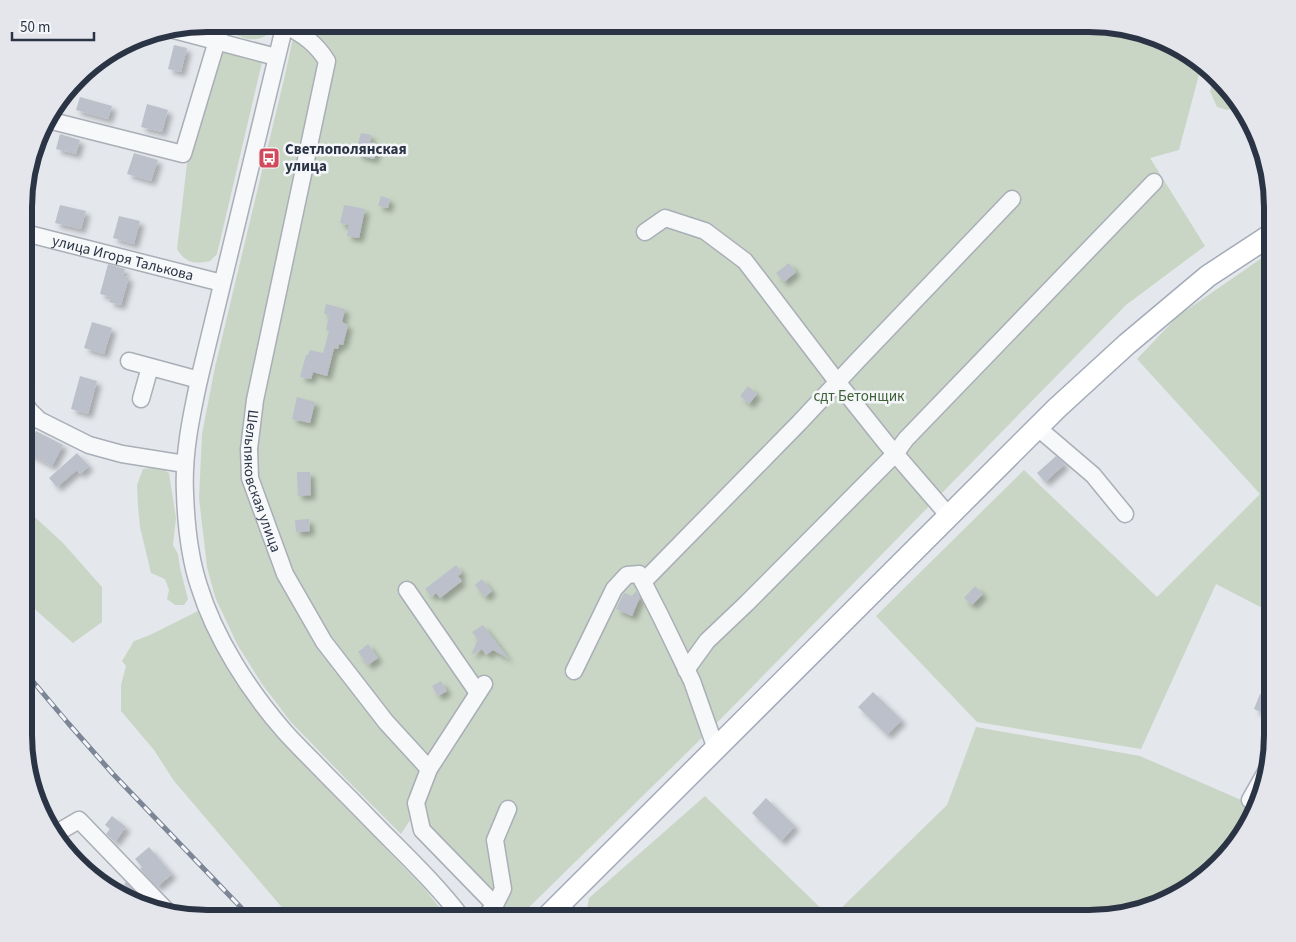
<svg xmlns="http://www.w3.org/2000/svg" width="1296" height="942" font-family="'Source Sans 3',sans-serif">
	<defs>
		<filter id="shadow"><feDropShadow dx="4.5" dy="4.5" stdDeviation="2.5" flood-color="#0004"/></filter>
	</defs>
	<rect width="100%" height="100%" fill="#e4e7ec"/>
	<path fill="#c9d6c5" d="M229 24H274C271 37 256 42 244 38 238 36 233 33 228 31Z
		M296 24H1100L1158 38 1202 63 1179 150 1150 158 1205 246 1126 305 707 733 518 918H515L431 836 418 808 401 834 345 778 290 721 262 684 237 644 215 597 207 567 199 498 202 434 215 367 285 75Z
		M218 50 263 58 217 254 210 261C195 264 186 264 177 249L188 155Z
		M1214 78 1237 106 1227 110 1217 107 1210 91Z
		M1272 251V613L1216 584 1141 749 977 722 876 616 1024 470 1157 597 1260 494 1137 359 1178 316Z
		M160 467 169 473 176 518 173 545 178 554 180 568 188 599 184 605H175L167 599 169 590 165 579 151 573 140 527 138 506 137 485 143 469Z
		M25 508 63 543 102 587V622L73 643 39 613 25 599Z
		M198 611 217 651 252 705 300 760 423 887 448 918H291L174 781 154 750 121 711V685L126 666 122 661 134 641 150 635Z
		M976 727 1140 756 1255 806 1234 846 1169 899 1088 918H591L587 910 589 898 705 796 831 918 947 805Z"/>
	<path fill="#bbc0ca" filter="url(#shadow)" d="M174 45 187 48 181 72 168 69Z
		M80 97 112 106 108 119 76 110Z
		M147 104 168 110 162 132 141 127Z
		M361 133 371 135 370 142 378 144 374 159 358 155 359 152 356 151Z
		M60 134 80 140 76 154 56 149Z
		M134 153 158 160 151 181 127 174Z
		M381 196 390 199 388 208 378 206Z
		M60 205 86 211 81 229 55 223Z
		M344 205 365 209 359 238 347 236 349 225 340 223Z
		M119 216 140 221 134 244 113 238Z
		M789 263 796 272 784 282 776 273Z
		M108 264 125 269 123 276 129 277 121 305 109 302 111 297 100 294Z
		M326 304 345 309 342 322 348 325 343 345 339 344 338 349 334 348 327 376 313 372 311 379 300 377 306 355H308L310 350 323 353 329 331 326 330 329 315 324 314Z
		M92 322 112 328 104 354 84 348Z
		M80 376 97 381 88 414 71 409Z
		M748 386 757 394 749 404 740 396Z
		M297 397 315 402 310 423 292 419Z
		M36 431 63 445 52 466 26 452Z
		M77 453 89 466 80 474 77 470 57 487 49 478Z
		M1056 456 1065 464 1045 482 1037 473Z
		M297 472H310L311 495 298 496Z
		M309 519 310 531 296 532 295 520Z
		M456 565 462 573 458 576 462 581 440 598 436 593 432 597 425 589Z
		M482 579 492 591 485 597 475 585Z
		M975 586 983 594 972 605 964 598Z
		M636 591 640 597 632 616 616 609 624 593 632 596Z
		M483 625 509 659 493 650 486 655 482 649 471 655 478 639 472 632Z
		M368 644 378 658 368 665 358 652Z
		M441 681 447 691 438 696 432 686Z
		M873 692 902 720 887 735 858 707Z
		M1260 694 1272 699V717L1254 709Z
		M766 798 795 826 781 841 752 813Z
		M112 816 126 827 115 842 106 834 110 829 105 825Z
		M149 847 172 874 157 887 140 869 142 867 135 859Z
		M126 882 149 907 144 906 124 884Z"/>
	<g fill="none" stroke-linecap="round" stroke-linejoin="round">
		<g stroke="#a9aeb7" stroke-width="19">
			<g id="minor">
				<path d="M285 24 199 380C191 417 183 455 185 493 186 523 189 556 199 586 215 638 249 691 285 732 294 742 304 752 314 762 332 781 351 799 369 818 401 851 435 882 462 918"/>
				<path id="s1" d="M285 25C303 35 315 42 327 61L255 400 249 449 250 478 285 574 324 642 386 722 429 769"/>
				<path d="M174 30 276 57"/>
				<path d="M48 120 183 154 222 24"/>
				<path d="M645 232 665 218 705 231 745 261 835 379 886 443 949 516"/>
				<path id="s2" d="M25 233 222 283"/>
				<path d="M129 361 199 380"/>
				<path d="M141 399 150 367"/>
				<path d="M25 403 29 410 39 420 89 445 122 454 185 464"/>
				<path d="M1038 428 1093 475 1125 514"/>
				<path d="M643 582 799 423 859 359 1012 199"/>
				<path d="M407 590 478 693"/>
				<path d="M686 670 707 641 747 603 895 454 906 439 1154 182"/>
				<path d="M574 671 614 589 627 575 639 574 661 617 692 681 716 749"/>
				<path d="M1250 800 1267 770"/>
				<path d="M55 834 79 820 167 911"/>
				<path d="M495 905 503 889 495 840 508 809"/>
				<path d="M560 905 572 918"/>
				<path d="M484 918 495 905 422 830 416 803 429 769 484 684"/>
			</g>
		</g>
		<g stroke="#a3abb8" stroke-width="24">
			<path id="major" d="M546 918 1057 408 1127 344 1208 276 1272 234"/>
		</g>
		<use href="#minor" stroke="#f7f8fa" stroke-width="16"/>
		<use href="#major" stroke="#fff" stroke-width="21"/>
		<g stroke="#7d8696" stroke-width="5">
			<path id="rail" d="M25 672 68 723 113 774 251 918"/>
		</g>
		<use href="#rail" stroke="#f4f6f9" stroke-width="3" stroke-dasharray="9" stroke-linecap="butt"/>
	</g>
	<defs>
		<g id="bus-square" transform="scale(1.125)"><rect x="-9" y="-9" width="18" height="18" rx="4" fill="#d1495b" stroke="#f4f6f9"/><path d="M-5-6H5V4H4V6H2V4H-2V6H-4V4H-5ZM-3.5-4V0h7V-4ZM-3.5 1.2v1.5H-2V1.2ZM2 1.2v1.5H3.5V1.2Z" fill="#fff"/></g>
	</defs>
	<g fill-rule="evenodd">
		<use href="#bus-square" x="269" y="158"/>
	</g>
	<g text-anchor="middle" dominant-baseline="central" stroke-width="5" stroke-linejoin="round" paint-order="stroke">
		<g font-size="15" font-weight="bold" fill="#2b3445" stroke="#f4f6f9" text-anchor="start">
			<text x="285" y="149">Светлополянская<tspan x="285" dy="17">улица</tspan></text>
		</g>
		<g font-size="15" fill="#2b3445" stroke="#f4f6f9">
			<text stroke="none"><textPath href="#s2" startOffset="101">улица Игоря Талькова</textPath></text>
			<text stroke="none"><textPath href="#s1" startOffset="486">Шельпяковская улица</textPath></text>
		</g>
		<g font-size="15" fill="#3f6138" stroke="#f4f6f9">
			<text x="859" y="396">сдт Бетонщик</text>
		</g>
	</g>
	<path d="M0 0H1296V942H0ZM207 32H1089A175 175 0 0 1 1264 207V735A175 175 0 0 1 1089 910H207A175 175 0 0 1 32 735V207A175 175 0 0 1 207 32Z" fill="#e4e6eb" fill-rule="evenodd"/>
	<path fill="none" stroke="#2b3445" stroke-width="6" d="M207 32H1089A175 175 0 0 1 1264 207V735A175 175 0 0 1 1089 910H207A175 175 0 0 1 32 735V207A175 175 0 0 1 207 32Z"/>
	<path d="M12 32v8h82v-8" fill="none" stroke="#2b3445" stroke-width="2.5"/>
	<text x="20" y="32" font-size="15" fill="#2b3445" stroke="#f4f6f9" stroke-width="4" paint-order="stroke">50 m</text>
</svg>
